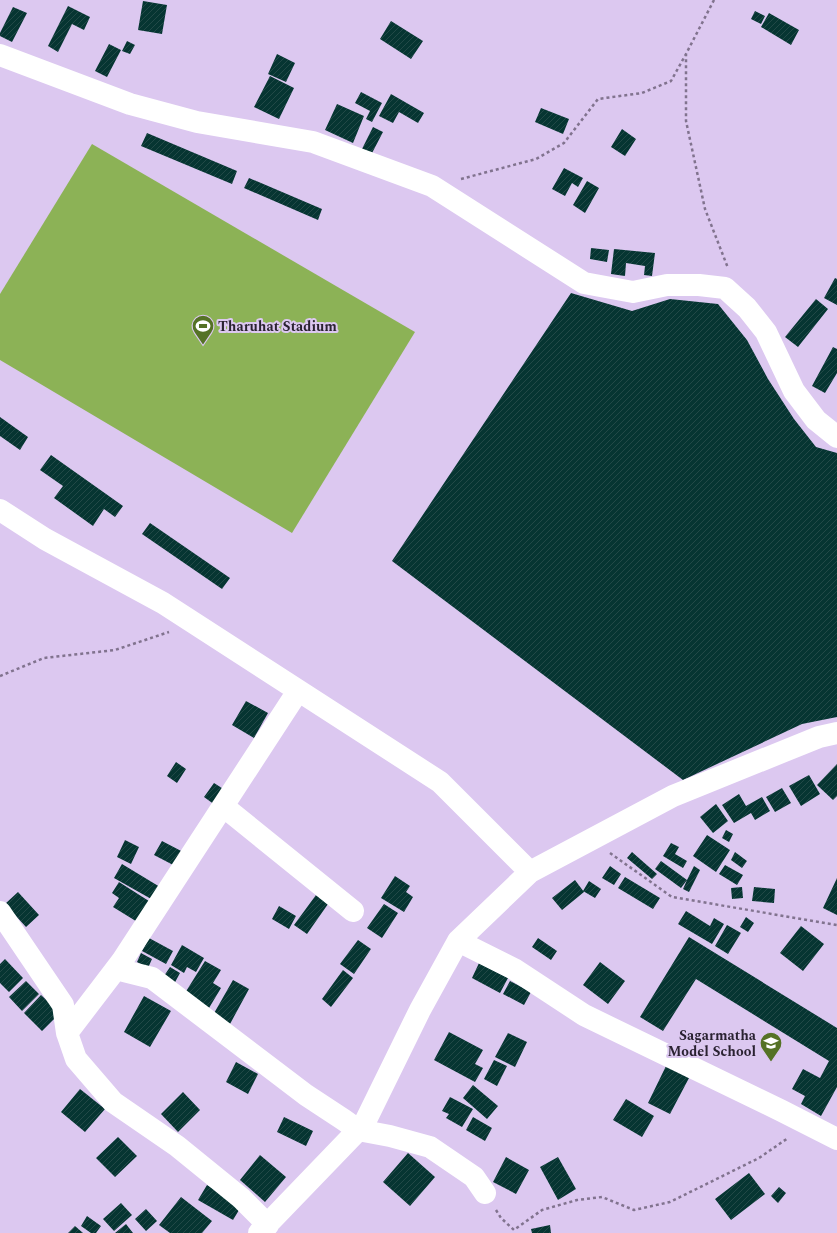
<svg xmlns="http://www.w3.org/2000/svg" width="837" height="1233" font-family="Spectral,serif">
	<defs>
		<pattern id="building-hatch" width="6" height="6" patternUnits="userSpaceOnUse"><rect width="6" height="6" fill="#063532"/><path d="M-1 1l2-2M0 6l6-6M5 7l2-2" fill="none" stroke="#224947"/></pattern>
	</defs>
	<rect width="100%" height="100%" fill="#dcc8f0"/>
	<path fill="#8cb256" d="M92 144 415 332 292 533 0 360V294Z"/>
	<path fill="url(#building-hatch)" d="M143 1 167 5 162 34 138 30Z
		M68 6 90 17 84 30 72 24 58 52 48 46Z
		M13 7 27 13 12 42 0 36V33Z
		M755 11 765 16 761 24 751 19Z
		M769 13 799 30 791 45 761 27Z
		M391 21 423 41 411 59 380 39Z
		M127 41 135 45 130 54 122 51Z
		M109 44 121 50 107 77 95 71Z
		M277 54 295 63 286 82 268 74Z
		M270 76 294 88 279 119 254 107Z
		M361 92 382 103 372 122 366 119 370 111 355 103Z
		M391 94 424 113 418 123 399 112 393 123 379 116Z
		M337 104 364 116 353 143 325 130Z
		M541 108 569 119 563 134 535 122Z
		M373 127 383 132 371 155 361 151Z
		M622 129 636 139 625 156 611 147Z
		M147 133 237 171 232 184 141 146Z
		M564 168 583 178 578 187 572 183 565 196 552 189Z
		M249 178 322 209 318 220 244 188Z
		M587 181 599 188 585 213 573 205Z
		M591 248 609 250 607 262 590 259Z
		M614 249 655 253 652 276 644 275 645 266 626 263 625 276 611 274Z
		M835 278 837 279V305L824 298Z
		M571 293 632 311 670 299 718 304 747 340 768 379 794 419 816 447 837 453V717L802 724 683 780 392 561Z
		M816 299 828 309 798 347 785 337Z
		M833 347 837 349V373L825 393 812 386Z
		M0 417 28 437 20 450 0 436Z
		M51 455 123 506 115 517 104 509 93 526 54 498 63 486 40 470Z
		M150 523 230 578 222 589 142 534Z
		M246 701 268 713 254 738 232 725Z
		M176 762 186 769 177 783 167 776Z
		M837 764V796L833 800 817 785Z
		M809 775 820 794 801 806 789 786Z
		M214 783 225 790 215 805 204 797Z
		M782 788 791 803 775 812 766 797Z
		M739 794 746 806 762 797 770 811 755 820 751 813 734 823 722 805Z
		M716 804 728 821 713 833 700 817Z
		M726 830 733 834 729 842 722 838Z
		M707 835 730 850 716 872 693 856Z
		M125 840 139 847 131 864 117 857Z
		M162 841 185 853 177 867 154 855Z
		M671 843 679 847 675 854 687 861 683 868 663 856Z
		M632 852 657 874 652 879 627 858Z
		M735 852 747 861 742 868 731 860Z
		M661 861 687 880 694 866 700 870 689 892 683 889 687 880 681 888 655 869Z
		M122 864 160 887 153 900 114 878Z
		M725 865 743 875 737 885 719 874Z
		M610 866 621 874 614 885 602 878Z
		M395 876 410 886 406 892 413 897 404 912 381 898Z
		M625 877 660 898 653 909 618 888Z
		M837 878V915L823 908Z
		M575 880 584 892 562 910 552 898Z
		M589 881 601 889 595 898 583 891Z
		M119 882 152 903 139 923 113 907 119 898 112 893Z
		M742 887 743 898 732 899 731 888Z
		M754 887 775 889 774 903 752 901Z
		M18 892 39 915 26 927 5 904Z
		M316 895 328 904 307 934 294 925Z
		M384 904 398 913 382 938 367 928Z
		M279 906 296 916 289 929 272 919Z
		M686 911 710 926 714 918 724 924 712 944 678 924Z
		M746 917 754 923 748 932 740 927Z
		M727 925 741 933 728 954 715 946Z
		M801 926 824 944 803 971 780 953Z
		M689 937 837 1028V1087L821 1116 801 1104 805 1096 792 1089 803 1069 820 1078 829 1061 696 979 663 1031 640 1017Z
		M149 938 173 951 166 964 142 951Z
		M538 938 557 951 551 960 532 947Z
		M358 940 371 949 354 974 340 964Z
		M182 945 204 958 196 972 187 967 184 973 171 965Z
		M141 953 152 959 148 968 137 962Z
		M5 959 23 978 9 992 0 983V964Z
		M205 961 221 970 213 983 221 988 209 1008 185 993Z
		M600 962 625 981 608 1004 583 985Z
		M479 963 508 978 500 993 472 978Z
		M170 967 180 973 173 986 162 979Z
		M343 970 353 978 331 1007 322 999Z
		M233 980 249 989 230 1024 213 1015Z
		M26 981 39 994 22 1011 9 997Z
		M510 981 531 992 524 1005 503 994Z
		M41 995 60 1013 42 1031 24 1013Z
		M144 996 171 1011 150 1047 124 1032Z
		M449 1032 483 1050 475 1064 483 1068 475 1082 434 1060Z
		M508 1033 527 1042 515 1067 495 1057Z
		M494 1060 507 1066 497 1086 484 1079Z
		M236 1062 258 1074 248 1094 226 1082Z
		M666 1066 689 1078 670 1114 648 1103Z
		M473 1085 498 1106 487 1119 463 1098Z
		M80 1089 105 1109 85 1132 61 1112Z
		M183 1092 200 1110 178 1132 161 1114Z
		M450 1097 473 1109 462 1127 446 1118 449 1114 442 1111Z
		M626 1099 654 1116 642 1137 613 1120Z
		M284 1117 313 1131 306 1146 277 1132Z
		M473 1117 492 1128 485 1141 466 1130Z
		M118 1137 137 1156 115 1177 96 1158Z
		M408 1153 435 1177 410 1206 383 1182Z
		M260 1155 286 1177 265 1202 240 1180Z
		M506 1157 529 1170 516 1194 493 1182Z
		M558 1157 576 1189 558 1200 540 1167Z
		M749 1173 765 1194 731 1220 715 1199Z
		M207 1185 242 1205 233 1220 198 1200Z
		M779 1187 786 1193 778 1203 771 1196Z
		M181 1197 212 1221 202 1233H170L159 1225Z
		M121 1203 132 1215 114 1231 103 1219Z
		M146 1209 157 1221 146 1231 135 1219Z
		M87 1216 101 1226 96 1233H91L81 1226Z
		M126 1224 133 1233H115Z
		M550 1225 551 1233H532L531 1229Z
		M75 1226 83 1233H68Z"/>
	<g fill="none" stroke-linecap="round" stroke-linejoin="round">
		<path stroke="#81738e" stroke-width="2.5" stroke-dasharray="3 3" stroke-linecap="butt" d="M714 0 686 54V121L705 209 728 268
			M461 179 536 159 564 143 598 99 642 93 671 81 686 54
			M0 676 44 658 115 650 169 632
			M610 853 672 897 837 925
			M496 1210 501 1218 514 1230 542 1210 577 1200 602 1197 634 1210 670 1202 759 1158 788 1138"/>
		<path stroke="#fff" stroke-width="22" d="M0 55 130 104 197 122 313 142 432 186 584 283 633 292 667 285H699L725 288 747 308 766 332 794 391 816 420 837 437
			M0 510 45 539 163 603 440 782 530 872
			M223 806 353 911
			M0 912 63 1005 67 1033 76 1059 113 1102 177 1146 241 1198 268 1225
			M458 941 514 969 584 1015 782 1111 837 1139
			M116 969 152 978 306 1095 344 1120 358 1130 390 1136 430 1147 474 1177 485 1193
			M67 1033 122 961 298 691
			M259 1233 364 1124 420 1010 458 941 530 872 673 796 819 737 837 733"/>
	</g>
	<defs>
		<g id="stadium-pin" transform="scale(1.15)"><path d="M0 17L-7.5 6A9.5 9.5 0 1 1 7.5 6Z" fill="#557226" stroke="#dcc8f0"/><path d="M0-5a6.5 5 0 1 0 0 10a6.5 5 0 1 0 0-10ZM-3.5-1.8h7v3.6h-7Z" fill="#fff"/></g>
		<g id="school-pin" transform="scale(1.15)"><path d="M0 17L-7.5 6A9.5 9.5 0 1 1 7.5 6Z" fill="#557226" stroke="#dcc8f0"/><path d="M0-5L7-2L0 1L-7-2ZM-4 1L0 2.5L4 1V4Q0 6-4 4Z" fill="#fff"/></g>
	</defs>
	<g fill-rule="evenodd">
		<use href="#stadium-pin" x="203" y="326"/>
		<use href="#school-pin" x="771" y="1043"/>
	</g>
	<g text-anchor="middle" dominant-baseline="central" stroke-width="4" stroke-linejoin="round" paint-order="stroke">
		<g font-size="14" font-weight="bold" fill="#2a2231" stroke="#dcc8f0" text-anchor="start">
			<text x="218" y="326">Tharuhat Stadium</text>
			<text x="756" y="1035" text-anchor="end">Sagarmatha<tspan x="756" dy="16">Model School</tspan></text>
		</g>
	</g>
</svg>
